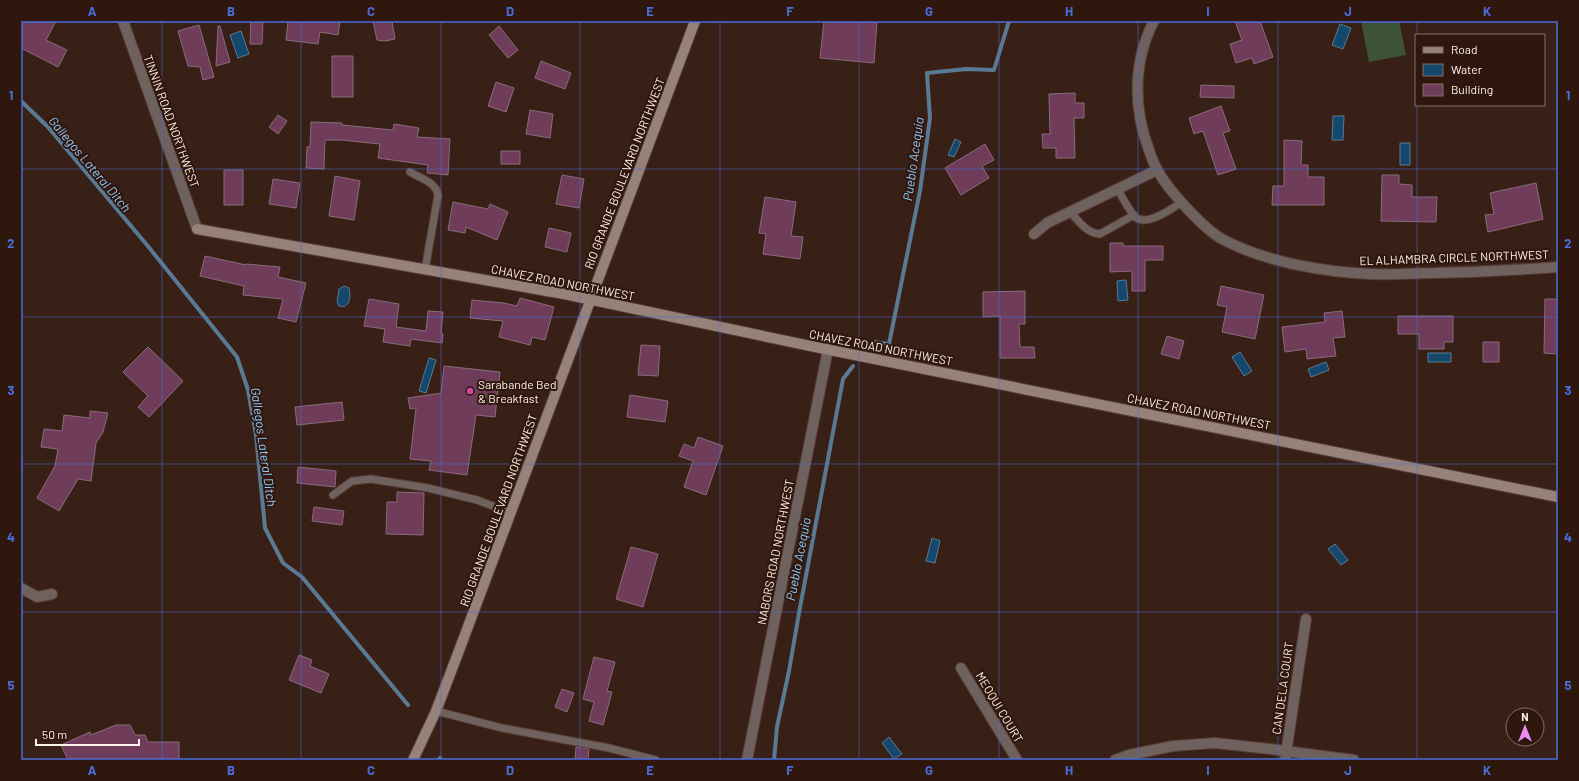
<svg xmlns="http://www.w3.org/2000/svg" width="1579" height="781" font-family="Barlow,sans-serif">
	<rect width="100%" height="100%" fill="#392017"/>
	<path fill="#3c5338" d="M1361 21H1399L1406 55 1369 62Z"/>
	<path fill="#14486d" stroke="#5a7a93" d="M1340 24 1351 28 1343 49 1332 45Z
		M241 31 249 54 238 58 230 35Z
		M1333 116H1344L1343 140H1332Z
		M955 139 961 142 954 157 948 155Z
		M1400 143H1410V165H1400Z
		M1126 280 1128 300 1118 301 1117 281Z
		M344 286 349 288C351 297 350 309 339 306L337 302 339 289Z
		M1240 352 1252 371 1244 376 1232 357Z
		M1428 353H1451V362H1428Z
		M429 358 436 360 426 393 419 391Z
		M1326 362 1329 370 1311 377 1308 369Z
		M932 538 940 541 935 563 926 561Z
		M1335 544 1348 560 1341 565 1328 549Z
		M889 737 902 754 894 759 882 743Z"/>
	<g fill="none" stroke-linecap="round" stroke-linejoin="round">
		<path stroke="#5a7a93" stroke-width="4" d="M21 101 48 127 147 245 237 357 248 390 256 435 265 528 283 563 302 577 408 705
			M871 346 874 342 889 344 920 191 930 118 927 73 966 69 994 70 1009 21
			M439 760 440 758
			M774 760 777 727 789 671 799 613 843 379 853 366"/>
	</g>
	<path fill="#6f3c5a" stroke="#886c7b" d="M21 21H56L46 40 67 50 58 67 21 48Z
		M251 21H263L262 44H250Z
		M288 21H340L338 35 320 32 318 44 286 40Z
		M373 21H392L395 39 385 41 377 40Z
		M824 21H877L874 63 820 58Z
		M1235 21H1260L1273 57 1254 64 1252 58 1236 63 1230 44 1242 40Z
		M199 25 214 77 203 80 200 67 188 66 178 31Z
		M218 26H220L230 62 216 66Z
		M499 26 518 50 508 58 489 35Z
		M332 56H353V97H332Z
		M541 61 571 73 565 89 535 78Z
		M496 82 514 88 506 112 488 106Z
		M1201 85 1234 86V98L1200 97Z
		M1075 93V103H1084V118H1074L1075 158H1056V148H1043L1042 134H1050L1049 94Z
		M1221 106 1230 131 1223 133 1236 169 1218 175 1203 131 1194 134 1189 118Z
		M530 110 553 114 550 138 526 134Z
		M278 115 287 121 278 134 269 127Z
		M311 122 342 123V125L393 130 394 124 419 128 417 137 450 139 448 175 427 173 428 165 378 158 380 144 341 140H325L324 169 306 168 307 147H310Z
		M1284 140 1302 141 1301 165H1308V177H1324V205H1272L1273 186H1284Z
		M985 144 994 160 982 166 989 178 961 195 945 168Z
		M501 151H520V164H501Z
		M224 170H243V205H224Z
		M562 175 584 179 579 208 556 204Z
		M1382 175H1399V184L1412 185V197H1437L1436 222 1381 221Z
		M335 176 360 181 354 220 329 216Z
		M273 179 300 183 296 208 269 204Z
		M1536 183 1543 219 1488 232 1485 215 1494 214 1490 193Z
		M765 197 796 202 791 236 803 237 800 259 763 254 766 234 759 233Z
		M453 202 488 209 490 204 508 212 497 240 466 227 465 233 448 230Z
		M549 228 571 233 567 252 545 247Z
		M1110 243H1123V246H1163V260H1145V291H1132V271L1110 272Z
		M205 256 246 265V264L280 267 278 277 306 283 296 322 278 318 283 299 243 295 244 286 200 276Z
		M1221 286 1264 295 1255 339 1222 332 1227 307 1217 305Z
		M1025 291V324H1019L1020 347H1034L1035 358H1000V316L983 317V292Z
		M520 298 554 307 545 340 532 337 530 345 499 337 503 321 470 318 472 300 504 303 517 306Z
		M369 299 399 304 396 327 426 331 428 311 443 312 441 333 443 334 442 343 411 339 410 346 383 342 385 329 364 326Z
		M1545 299H1558V354L1544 353Z
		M1342 311 1345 337 1333 338 1336 356 1307 359 1306 349 1285 352 1282 327 1325 322 1324 313Z
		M1398 316H1453V342H1444V349H1419V334H1398Z
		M1167 336 1184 341 1179 359 1161 354Z
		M1483 342H1499V362H1483Z
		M641 345 660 346 658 376 638 375Z
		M148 347 183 381 149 417 138 407 148 396 123 372Z
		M444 366 500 372 495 417 476 415 467 475 429 470 431 461 410 459 416 408 410 409 408 398 441 393Z
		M630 395 668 401 665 422 627 417Z
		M342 402 344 420 297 425 295 407Z
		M90 411 108 413 103 432 96 443 91 481 78 479 59 511 37 498 55 466 58 449 41 447 44 429 62 431 64 415 90 418Z
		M698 437 723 446 706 495 684 487 693 461 679 456 684 444 694 448Z
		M298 467 336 471 335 487 297 483Z
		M397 492 424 493 423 535 386 534 387 502H397Z
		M314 507 344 511 342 525 312 521Z
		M631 547 658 554 643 607 616 599Z
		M299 655 312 660 310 666 329 674 321 693 289 680Z
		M594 657 615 662 607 691 612 692 603 725 589 721 594 702 583 699Z
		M562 689 574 693 567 712 555 707Z
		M116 725H130L135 735H145L148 742H179V760H68L61 745 90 732 91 735Z
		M576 747 589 749 588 760H575Z"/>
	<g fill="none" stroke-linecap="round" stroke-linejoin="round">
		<g stroke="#553d35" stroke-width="9">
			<path id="lane" d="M410 172C420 178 436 182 438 195L425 270
				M1117 189C1123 198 1128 208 1134 216 1146 228 1171 209 1182 202
				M1070 212C1079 221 1086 233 1100 234L1134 215
				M333 495 352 481 371 479 428 488 477 500 511 513
				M436 711 502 728 609 748 656 760"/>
		</g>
		<g stroke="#553d35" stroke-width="12">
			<path id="street" d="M123 21 197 229
				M1154 21C1133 61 1133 108 1149 150 1151 156 1153 163 1157 169 1166 188 1204 229 1222 239 1265 262 1323 272 1371 274 1392 275 1413 273 1434 273 1476 272 1517 270 1558 267
				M1034 234 1047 223 1157 170
				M21 588 37 597 52 594
				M961 668 1017 760
				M747 760 828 349
				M1115 760 1129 755 1173 746 1215 743 1270 749 1354 760
				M1285 760 1306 619"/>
		</g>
		<g stroke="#553d35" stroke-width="12">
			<path id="secondary" d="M197 229 564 294 820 348 1558 497
				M413 760 436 711 460 648 695 21"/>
		</g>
		<use href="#lane" stroke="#6f615d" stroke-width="7"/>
		<use href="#street" stroke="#6f615d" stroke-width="10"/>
		<use href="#secondary" stroke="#97817b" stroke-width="10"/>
	</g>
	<path fill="none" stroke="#4a6edc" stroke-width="1" stroke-opacity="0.55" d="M162 21V760M301 21V760M441 21V760M580 21V760M720 21V760M859 21V760M999 21V760M1138 21V760M1278 21V760M1417 21V35M1417 105V760M21 169H1558M21 317H1558M21 464H1558M21 612H1558"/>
	<circle fill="#d1479c" stroke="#2f170e" stroke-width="1.5" cx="470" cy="391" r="4"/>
	<g text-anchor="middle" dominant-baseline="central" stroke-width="4" stroke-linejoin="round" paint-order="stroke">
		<g font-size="12" fill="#fef0eb" stroke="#2f170e">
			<text transform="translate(172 121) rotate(70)">TINNIN ROAD NORTHWEST</text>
			<text transform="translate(624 173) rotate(-69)">RIO GRANDE BOULEVARD NORTHWEST</text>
			<text transform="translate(1454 257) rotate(-2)">EL ALHAMBRA CIRCLE NORTHWEST</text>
			<text transform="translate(563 282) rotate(11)">CHAVEZ ROAD NORTHWEST</text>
			<text transform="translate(881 347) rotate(11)">CHAVEZ ROAD NORTHWEST</text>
			<text transform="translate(1199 411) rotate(11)">CHAVEZ ROAD NORTHWEST</text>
			<text transform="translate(498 510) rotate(-70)">RIO GRANDE BOULEVARD NORTHWEST</text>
			<text transform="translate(775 552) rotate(-79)">NABORS ROAD NORTHWEST</text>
			<text transform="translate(1282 688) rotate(-82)">CAN DELA COURT</text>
			<text transform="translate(1000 707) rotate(59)">MEOQUI COURT</text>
		</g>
		<g font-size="12" fill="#fef0eb" stroke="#2f170e" text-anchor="start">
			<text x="478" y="384">Sarabande Bed<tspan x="478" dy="14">&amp; Breakfast</tspan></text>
		</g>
		<g font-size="13" font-style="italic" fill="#8ec8f7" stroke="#2f170e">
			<text transform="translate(913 159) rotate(-82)">Pueblo Acequia</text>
			<text transform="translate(90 164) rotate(50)">Gallegos Lateral Ditch</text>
			<text transform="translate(264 447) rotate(82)">Gallegos Lateral Ditch</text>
			<text transform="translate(798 559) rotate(-79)">Pueblo Acequia</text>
		</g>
	</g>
	<rect width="1579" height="781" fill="none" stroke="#2f170e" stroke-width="44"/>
	<rect x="1415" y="34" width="130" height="72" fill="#2f170e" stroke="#826e66"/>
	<rect x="1423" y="47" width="20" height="6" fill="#97817b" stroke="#826e66"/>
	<text x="1451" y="54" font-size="12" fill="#fef0eb">Road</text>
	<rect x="1423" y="64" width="20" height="12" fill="#14486d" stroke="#826e66"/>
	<text x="1451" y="74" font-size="12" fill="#fef0eb">Water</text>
	<rect x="1423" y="84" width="20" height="12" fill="#6f3c5a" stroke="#826e66"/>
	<text x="1451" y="94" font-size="12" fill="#fef0eb">Building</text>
	<g transform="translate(1525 727)"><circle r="19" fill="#2f170e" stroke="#826e66"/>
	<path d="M0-3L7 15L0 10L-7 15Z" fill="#ef8bf7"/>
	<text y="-6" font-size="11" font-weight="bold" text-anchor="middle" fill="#fef0eb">N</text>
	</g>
	<path d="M36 739v6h103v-6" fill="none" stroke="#fef0eb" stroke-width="2"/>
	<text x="42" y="739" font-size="12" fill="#fef0eb" stroke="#2f170e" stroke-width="3" paint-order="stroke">50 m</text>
	<rect x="22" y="22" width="1535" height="737" fill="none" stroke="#4a6edc" stroke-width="1.5"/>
	<g font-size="13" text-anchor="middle" font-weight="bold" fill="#4a6edc">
		<text x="92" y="16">A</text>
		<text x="231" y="16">B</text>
		<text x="371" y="16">C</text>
		<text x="510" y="16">D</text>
		<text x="650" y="16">E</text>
		<text x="790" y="16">F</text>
		<text x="929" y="16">G</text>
		<text x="1069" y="16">H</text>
		<text x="1208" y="16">I</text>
		<text x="1348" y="16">J</text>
		<text x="1487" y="16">K</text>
		<text x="11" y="100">1</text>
		<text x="1568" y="100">1</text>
		<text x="11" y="248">2</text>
		<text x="1568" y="248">2</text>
		<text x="11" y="395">3</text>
		<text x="1568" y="395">3</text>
		<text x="11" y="542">4</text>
		<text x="1568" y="542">4</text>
		<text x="11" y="690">5</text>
		<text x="1568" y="690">5</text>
		<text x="92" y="775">A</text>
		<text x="231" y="775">B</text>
		<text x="371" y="775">C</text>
		<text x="510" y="775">D</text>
		<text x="650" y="775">E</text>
		<text x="790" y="775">F</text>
		<text x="929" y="775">G</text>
		<text x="1069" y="775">H</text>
		<text x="1208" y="775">I</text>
		<text x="1348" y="775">J</text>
		<text x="1487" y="775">K</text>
	</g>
</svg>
